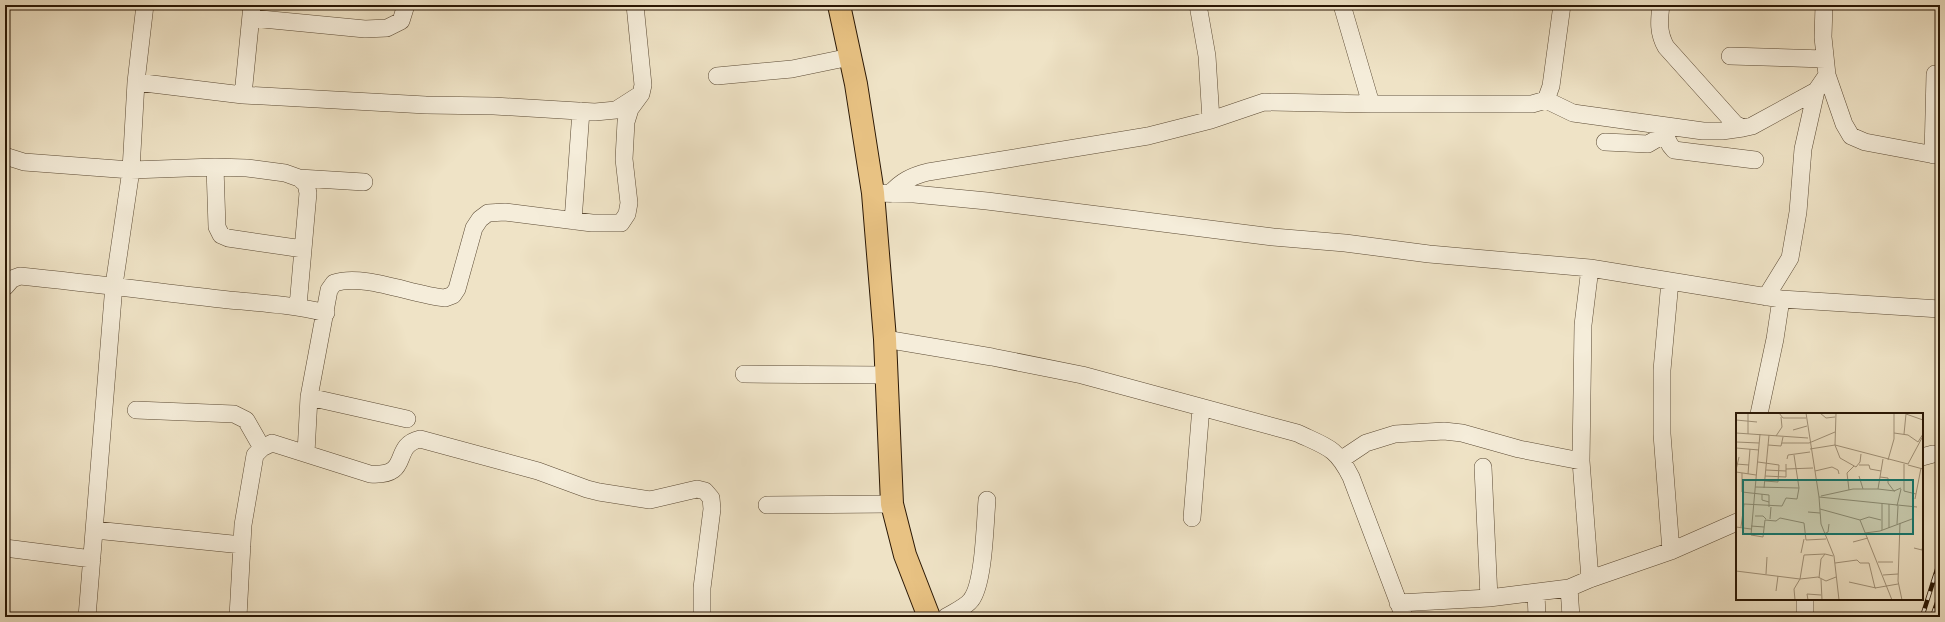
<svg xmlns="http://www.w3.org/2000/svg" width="1945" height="622" font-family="'IM FELL DW Pica',serif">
	<rect width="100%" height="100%" fill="#efe3c6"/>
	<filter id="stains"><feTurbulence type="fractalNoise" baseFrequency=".005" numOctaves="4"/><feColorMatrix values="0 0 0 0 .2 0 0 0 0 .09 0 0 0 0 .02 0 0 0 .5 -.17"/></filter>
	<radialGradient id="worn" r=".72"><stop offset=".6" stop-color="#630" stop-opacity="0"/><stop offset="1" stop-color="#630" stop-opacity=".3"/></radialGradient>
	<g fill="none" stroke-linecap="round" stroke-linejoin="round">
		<g stroke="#5b4a34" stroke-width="18">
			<path id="minor" d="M1198 5 1207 56 1211 120
				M1342 5 1371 104
				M1661 5C1659 21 1658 33 1666 47L1735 124 1743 128 1752 126 1816 91
				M1824 5 1823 37 1827 75 1844 124 1851 136 1865 142 1940 156
				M251 18 365 29 387 28 401 21 406 5
				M1730 56 1825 59
				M717 76 792 69 850 57
				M136 82 243 95 426 105 494 106 595 112 616 110 641 94 643 85 635 5
				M243 95 252 5
				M1546 100 1573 113 1703 131H1722L1743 128
				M1664 126C1665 135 1667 143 1674 150L1755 160
				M1605 142 1648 144 1665 134
				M1933 155 1935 74
				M5 156 24 162 131 170 215 167 247 168 285 173 299 178 306 184 308 193 298 306
				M215 167 217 227 221 235 228 238 303 249
				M299 178 364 182
				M873 193 914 194 987 201 1273 237 1345 243 1429 254 1590 268 1781 299 1940 309
				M890 194C901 181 912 176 928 172L1148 136 1211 120 1264 102 1371 104H1532L1546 100 1551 86 1562 5
				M573 221 581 111
				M1670 281 1662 370V434L1671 551
				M5 287 12 279 20 276C90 283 159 292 229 300 262 303 294 305 326 313
				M1766 297 1790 258 1798 212 1803 149 1816 91 1827 75
				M885 339 992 357 1082 375 1297 433C1327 447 1336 447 1351 477L1404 617
				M744 374 885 375
				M309 397 407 419
				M136 410 234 414 246 420 262 448
				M1759 414 1775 339 1781 299
				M306 453 309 397 329 290 334 283C364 273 412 295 445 298L453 295 457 289 474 228 480 219 488 213 505 212 592 223H621L627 214 629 203 624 159 626 122 630 109 641 94
				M1922 457 1933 454
				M1342 459 1366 443 1395 434 1444 431 1462 433 1519 449 1581 461
				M1483 467 1489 598
				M767 505 892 504
				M1192 518 1201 407
				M95 530 242 545
				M5 548 92 559
				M1590 579 1581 461 1583 325 1590 268
				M1569 588 1571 617
				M1536 593 1537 617
				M1398 603 1489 598 1569 588 1590 579 1671 551 1737 522
				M87 617 114 285 131 170 136 82 145 5
				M238 617 243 525 255 455 262 448 272 443 370 474C413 477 390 446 420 439L538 471 587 489 599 492 650 500 697 489 705 491 711 498 712 509 702 588V617
				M946 617C954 612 966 607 971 600 984 584 985 523 987 500
				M1805 617V599"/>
		</g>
		<g stroke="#2a1704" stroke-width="24">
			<path id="highway" d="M839 5 856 84 873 193 885 339 892 504 905 555 929 617"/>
		</g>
		<use href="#minor" stroke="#f5edda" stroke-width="17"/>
		<use href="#highway" stroke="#e8c283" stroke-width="22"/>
		<g stroke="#2a1704" stroke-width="4.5">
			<path id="rail" d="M1922 617 1940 560
				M1932 617 1940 594"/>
		</g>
		<use href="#rail" stroke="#f5edda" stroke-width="3" stroke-dasharray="9" stroke-linecap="butt"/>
	</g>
	<g transform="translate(1736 413)">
		<rect width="187" height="187" fill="#efe3c6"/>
		<path fill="none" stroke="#a09178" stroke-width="1" d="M43 0 47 5H70M70 0 83 84 85 111 98 143 103 187M84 0 90 5 99 4M100 0 99 32 104 45 120 54 124 49 125 41M170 1 187 7M0 7 21 9M57 17 71 13M0 20 72 25M158 20 172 22 182 29 187 21M12 21V0M24 21 15 122 27 124 29 107 40 108 44 105 68 110 70 127 90 126M168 21 170 1M40 23 46 14 45 4M0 29 23 30M46 30H73L99 19M32 32 45 33 47 24M0 35 23 37M74 36 99 32 172 51 187 23M51 46 52 42 74 39M152 47 158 26V0M22 49 43 52 42 69 29 68M0 51 13 52M168 51V78L180 81M123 52H133L134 56 145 58M172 52 187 56M50 56 77 55M0 57 3 44M30 57 50 58M79 58 96 54 102 57 103 61M0 59 20 62M6 60V79L33 82V94M12 61 14 36M29 63 50 64V51M123 63 127 76M144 64 152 65V70L158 78 165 75M19 74 63 75 58 42M28 75 33 22M142 76 159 78M113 77 111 60 118 53M26 81V87L33 89M85 83 117 76H142L147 46M83 84 181 94M179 86 185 55M153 91V115M161 93 165 76M84 96 124 107 156 187M72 99 84 100M19 103H27L30 106M34 106 35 94M124 107 133 104 145 107M164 110 162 168 166 187M161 111 162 93M15 113 28 114M0 114 15 116M5 114 8 91 46 93 50 85 61 86 63 75M146 117V90M129 120 144 118 176 106M88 121 92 119 93 111M117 129 132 125M178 135 186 137 187 132M65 140 68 126M142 149H157M99 150 121 147 124 150H133L139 175 162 171M0 158 64 166 82 164 90 168 100 164M30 161 31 144M147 162 162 161M83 165 85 146 89 141 97 143M85 166 86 187M113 169 140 175M40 178 42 163M59 187 58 176 64 166 68 142 89 141M72 187 71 181 85 182"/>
		<path fill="#0f766e" fill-opacity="0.15" stroke="#0f766e" stroke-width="2" d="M7 67H177V121H7Z"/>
		<rect width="187" height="187" fill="none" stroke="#2a1704" stroke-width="2"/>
	</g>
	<rect width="1945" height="622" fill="none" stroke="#efe3c6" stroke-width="20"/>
	<rect x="6" y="6" width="1933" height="610" fill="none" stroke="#2a1704" stroke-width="2"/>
	<rect x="10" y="10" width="1925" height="602" fill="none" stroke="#2a1704"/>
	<rect width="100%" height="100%" filter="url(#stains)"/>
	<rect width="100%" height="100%" fill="url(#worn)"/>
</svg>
